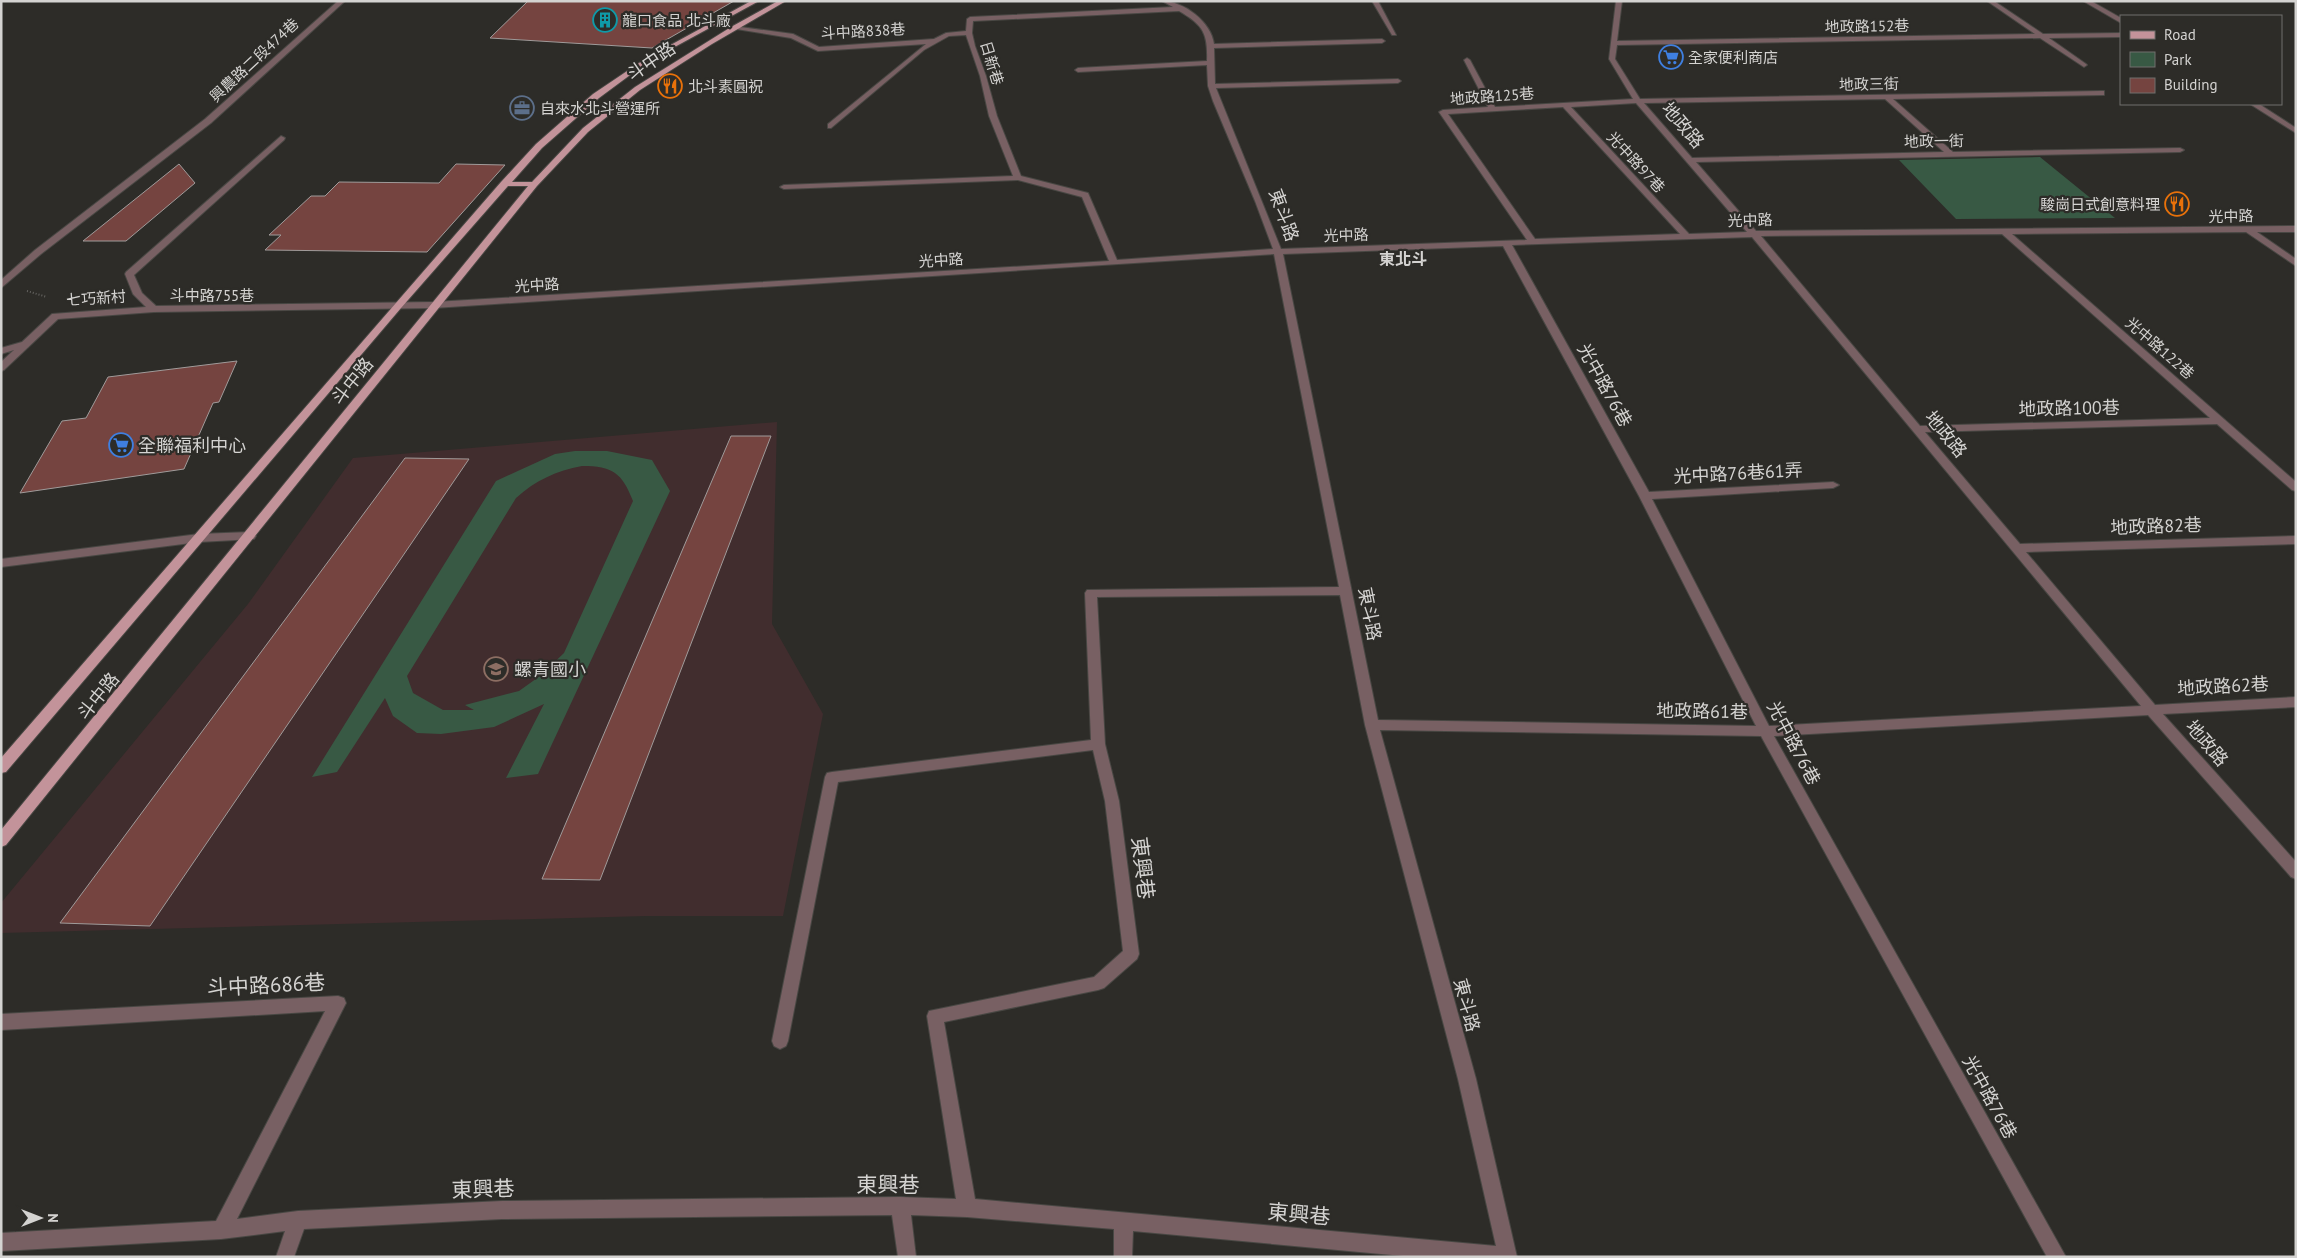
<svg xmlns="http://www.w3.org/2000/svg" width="2297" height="1258" font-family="'PT Sans','Noto Sans TC',sans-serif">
	<rect width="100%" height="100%" fill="#2d2c28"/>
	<path fill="#412d2e" d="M777 422 772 624 823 714 783 916H646L1 933V903L248 604 353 458Z"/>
	<path fill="#385944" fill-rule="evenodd" d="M2040 157 2115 218 1956 219 1899 160Z
		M575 451H607L652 460 670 491 538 774 506 778 544 704 494 727 441 734 417 733 393 716 385 698 337 772 312 777 496 481 555 454ZM582 466C613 466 622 473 633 501L564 653 540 676 519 691 465 705 474 710H443L413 693 407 676 516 498C536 480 556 471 582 466Z"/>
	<path fill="#754440" stroke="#a09b9a" d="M528 1H734L652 48 490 38Z
		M179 164 195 183 126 241H83Z
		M456 164 505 165 427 252 265 250 281 235H269L311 196H325L339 182 439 183Z
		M237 361 219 402 213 403 184 469 20 493 62 421 86 418 108 377Z
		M731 436H771L600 880 542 879Z
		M405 458 469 459 150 926 60 923Z"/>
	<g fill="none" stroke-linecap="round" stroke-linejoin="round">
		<g stroke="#484743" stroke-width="2">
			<path id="minor" d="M338 1H345L211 123 41 254 1 288V280L35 250 205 119Z
				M1162 1C1184 1 1211 22 1214 44L1382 39 1385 41 1382 43 1214 48 1215 84 1398 79 1401 81 1398 83 1216 88 1281 249 1527 240 1439 112 1443 110 1488 107 1464 60 1467 58 1470 60 1495 107 1633 99 1609 59 1616 1H1622L1617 41 2035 34 1987 1H1994L2043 34 2121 33V37L2049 38 2086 64 2087 65 2084 67 2040 38 1617 45 1615 59 1640 99 2101 91H2104V95L1893 99 1953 152 2180 148 2184 150 2180 152 1696 162 1756 231 2296 226V232H2257L2296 259V266L2246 232 2012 234 2296 482V491L2292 490 2217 424 1925 432 2020 544 2296 536V544L2026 552 2155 705 2296 697V707L2163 714 2296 862V879L2291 877 2148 715 1774 736 2066 1257H2047L1761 736 1380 730 1476 1079 1517 1257H1414L1133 1231 1132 1257H1114V1229L967 1217 911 1215 916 1257H898L892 1215 502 1219 304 1229 294 1257H276L285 1231 221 1239 1 1251V1233L216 1221 325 1011 1 1030V1014L338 996 344 998 346 1003 237 1219 298 1211 502 1201 900 1197 956 1199 927 1016 929 1011 1094 977 1123 951 1105 801 1093 750 838 782 788 1041 786 1046 780 1049 774 1046 772 1041 825 777 827 773 832 772 1091 740 1085 593 1087 590 1339 587 1274 254 434 308 154 312 58 319 4 370 1 371V362L14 350 1 354V348L22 342 52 314 146 307 133 294 125 274 126 272 281 136 285 138 284 140 134 275 142 293 156 306 434 302 1109 261 1082 197 1018 180 784 189 780 187 784 185 1013 176 989 116 980 76 966 35 949 36 924 50 831 128H828V124L926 44 818 51 791 38 730 28 733 26 793 34 819 47 934 39 946 33 966 31 967 19 970 17 1173 7ZM1179 11C1203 25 1208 33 1207 61L1078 68 1075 70 1078 72 1207 65 1208 86 1213 101 1255 201 1273 249 1117 260 1088 193 1021 176 997 116 986 76 975 46 972 33 973 21ZM1885 99 1944 152 1692 158 1644 103ZM1636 103 1747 232 1689 234 1571 107ZM1563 107 1680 234 1535 239 1448 114ZM2002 234 2210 418 1920 426 1761 236ZM1752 237 2141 706 1769 726 1652 499 1833 488 1839 485 1833 482 1649 492 1512 245ZM1503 246 1639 496 1756 726 1378 720 1283 254ZM1340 595 1365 725 1458 1079 1496 1246 975 1199 944 1022 1098 990 1104 988 1137 959 1139 954 1119 801 1105 744 1097 597Z
				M1372 1H1378L1396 35H1392Z
				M2083 1H2091L2121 18V23Z
				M2250 104H2259L2296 128V133Z
				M250 532 256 536 254 539 199 542 1 567V559L199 534Z"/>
		</g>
		<g stroke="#484743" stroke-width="2">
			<path id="major" d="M751 1H759L649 61 599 98 542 148 512 182H532L583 128 635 87 731 27 778 1H786L712 44 640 90 588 132 537 186 6 845 1 847V830L528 186H508L401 308 6 772 1 773V758L501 182 536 144 593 94 645 59Z"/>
		</g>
		<path stroke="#656461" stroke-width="2" stroke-dasharray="1 2" stroke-linecap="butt" d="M27 291 47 297"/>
		<use href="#minor" fill="#786063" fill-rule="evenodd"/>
		<use href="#major" fill="#c3939a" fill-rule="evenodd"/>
	</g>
	<defs>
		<g id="building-ring" transform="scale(1.25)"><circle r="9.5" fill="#2d2c28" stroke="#0f9aa8" stroke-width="1.5"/><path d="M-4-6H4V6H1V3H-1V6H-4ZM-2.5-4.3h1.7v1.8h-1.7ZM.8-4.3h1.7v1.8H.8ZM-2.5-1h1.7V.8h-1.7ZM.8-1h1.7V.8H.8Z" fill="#0f9aa8"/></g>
		<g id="supermarket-ring" transform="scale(1.25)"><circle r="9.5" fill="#2d2c28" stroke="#3f7fe0" stroke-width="1.5"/><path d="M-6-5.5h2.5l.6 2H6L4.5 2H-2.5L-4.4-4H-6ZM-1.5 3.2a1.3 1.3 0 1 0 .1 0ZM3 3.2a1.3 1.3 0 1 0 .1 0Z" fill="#3f7fe0"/></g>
		<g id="restaurant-ring" transform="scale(1.25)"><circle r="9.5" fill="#2d2c28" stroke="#e8710a" stroke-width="1.5"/><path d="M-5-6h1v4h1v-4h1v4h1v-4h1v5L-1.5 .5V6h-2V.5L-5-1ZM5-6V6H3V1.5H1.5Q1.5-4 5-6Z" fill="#e8710a"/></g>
		<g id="office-ring" transform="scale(1.25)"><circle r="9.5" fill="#2d2c28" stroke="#5c6f8a" stroke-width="1.5"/><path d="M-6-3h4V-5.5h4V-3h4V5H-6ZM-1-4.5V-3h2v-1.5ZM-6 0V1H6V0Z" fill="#5c6f8a"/></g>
		<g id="school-ring" transform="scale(1.25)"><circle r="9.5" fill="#2d2c28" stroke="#8d6e63" stroke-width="1.5"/><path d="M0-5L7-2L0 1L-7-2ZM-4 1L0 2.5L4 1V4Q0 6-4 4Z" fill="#8d6e63"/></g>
	</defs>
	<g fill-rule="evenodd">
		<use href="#building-ring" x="605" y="20"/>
		<use href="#supermarket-ring" x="1671" y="57"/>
		<use href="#restaurant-ring" x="670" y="86"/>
		<use href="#office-ring" x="522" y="108"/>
		<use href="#restaurant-ring" x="2177" y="204"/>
		<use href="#supermarket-ring" x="121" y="445"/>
		<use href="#school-ring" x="496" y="669"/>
	</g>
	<g text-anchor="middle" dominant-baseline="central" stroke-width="4.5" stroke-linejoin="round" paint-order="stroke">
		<g font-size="15" fill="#d4d3d1" stroke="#2d2c28" text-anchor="start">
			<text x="622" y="20">龍口食品 北斗廠</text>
			<text x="1688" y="57">全家便利商店</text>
			<text x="688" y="86">北斗素圓祝</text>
			<text x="540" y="108">自來水北斗營運所</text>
			<text x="2160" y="204" text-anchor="end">駿崗日式創意料理</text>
		</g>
		<g font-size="15" fill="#d4d3d1" stroke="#2d2c28">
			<text transform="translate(1867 26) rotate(-1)">地政路152巷</text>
			<text transform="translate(863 31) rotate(-3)">斗中路838巷</text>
			<text transform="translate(254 60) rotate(-43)">興農路二段474巷</text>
			<text transform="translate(992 63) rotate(73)">日新巷</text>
			<text transform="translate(1869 84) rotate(-1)">地政三街</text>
			<text transform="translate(1492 96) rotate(-4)">地政路125巷</text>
			<text transform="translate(1934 141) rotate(-1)">地政一街</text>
			<text transform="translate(1636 162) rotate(47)">光中路97巷</text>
			<text transform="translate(2231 216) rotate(-1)">光中路</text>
			<text transform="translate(1750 220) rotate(-2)">光中路</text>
			<text transform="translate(1346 235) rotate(-2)">光中路</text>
			<text transform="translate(941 260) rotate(-4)">光中路</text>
			<text transform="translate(537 285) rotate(-4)">光中路</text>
			<text x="212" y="295">斗中路755巷</text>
			<text transform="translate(96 298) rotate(-4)">七巧新村</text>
			<text transform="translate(2160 348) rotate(41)">光中路122巷</text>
		</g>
		<g font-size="16" font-weight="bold" fill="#d4d3d1" stroke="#2d2c28">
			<text x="1403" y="259">東北斗</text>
		</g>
		<g font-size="18" fill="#d4d3d1" stroke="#2d2c28">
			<text transform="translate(651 61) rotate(-34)">斗中路</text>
			<text transform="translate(1683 125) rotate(49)">地政路</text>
			<text transform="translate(1284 215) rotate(70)">東斗路</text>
			<text transform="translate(352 381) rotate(-51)">斗中路</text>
			<text transform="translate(1605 385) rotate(61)">光中路76巷</text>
			<text transform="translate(2069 408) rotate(-1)">地政路100巷</text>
			<text transform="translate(1946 434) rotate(50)">地政路</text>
			<text transform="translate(1738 473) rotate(-3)">光中路76巷61弄</text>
			<text transform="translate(2156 526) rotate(-2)">地政路82巷</text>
			<text transform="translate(1370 614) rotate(79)">東斗路</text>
			<text transform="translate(2223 686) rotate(-3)">地政路62巷</text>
			<text transform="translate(98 696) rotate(-51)">斗中路</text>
			<text transform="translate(1702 711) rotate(1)">地政路61巷</text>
			<text transform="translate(1794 743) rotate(62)">光中路76巷</text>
			<text transform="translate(2207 743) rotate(49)">地政路</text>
			<text transform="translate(1467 1005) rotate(75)">東斗路</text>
			<text transform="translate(1990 1097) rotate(61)">光中路76巷</text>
		</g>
		<g font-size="18" fill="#d4d3d1" stroke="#2d2c28" text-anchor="start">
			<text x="138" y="445">全聯福利中心</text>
			<text x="514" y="669">螺青國小</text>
		</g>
		<g font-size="21" fill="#d4d3d1" stroke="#2d2c28">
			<text transform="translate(1143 868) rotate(83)">東興巷</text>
			<text transform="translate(266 985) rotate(-3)">斗中路686巷</text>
			<text x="888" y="1184">東興巷</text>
			<text transform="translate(483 1189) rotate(-2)">東興巷</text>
			<text transform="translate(1299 1214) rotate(5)">東興巷</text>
		</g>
	</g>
	<rect width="2297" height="1258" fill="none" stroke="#d4d3d1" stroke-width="5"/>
	<rect x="2120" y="15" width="162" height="90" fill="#2d2c28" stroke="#706f6c"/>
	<rect x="2130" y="31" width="25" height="8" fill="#c3939a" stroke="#706f6c"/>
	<text x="2164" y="40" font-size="15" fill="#d4d3d1">Road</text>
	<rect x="2130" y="52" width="25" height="15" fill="#385944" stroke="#706f6c"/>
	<text x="2164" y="65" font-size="15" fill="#d4d3d1">Park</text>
	<rect x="2130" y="78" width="25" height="15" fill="#754440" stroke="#706f6c"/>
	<text x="2164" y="90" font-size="15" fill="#d4d3d1">Building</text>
	<g transform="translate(40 1218) rotate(90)" stroke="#2d2c28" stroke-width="4" paint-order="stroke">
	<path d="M0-4L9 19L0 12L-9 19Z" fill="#d4d3d1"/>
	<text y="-8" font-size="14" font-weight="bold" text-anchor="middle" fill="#d4d3d1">N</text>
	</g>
</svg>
